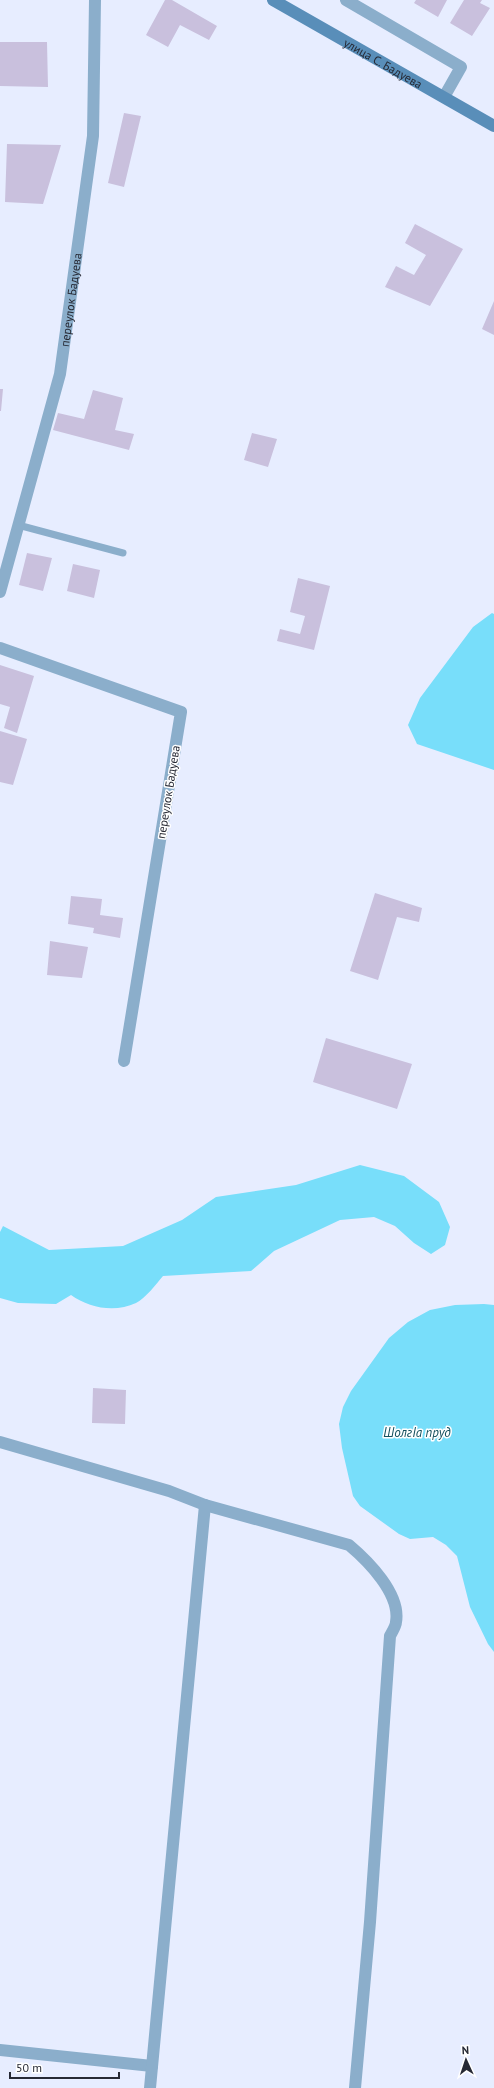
<svg xmlns="http://www.w3.org/2000/svg" width="494" height="2088" font-family="'PT Sans',sans-serif">
	<rect width="100%" height="100%" fill="#e7edff"/>
	<path fill="#78defa" d="M492 613 494 614V770L417 744 408 725 420 698 473 627Z
		M360 1165 404 1176 439 1202 450 1227 445 1245 431 1254 414 1243 395 1226 374 1217 340 1220 274 1251 251 1271 163 1276C156 1284 146 1298 136 1303 115 1313 89 1308 71 1295L56 1304 18 1303 0 1298V1232L3 1226 49 1250 123 1246 182 1220 216 1197 296 1185Z
		M484 1304 494 1305V1652L488 1644 470 1607 457 1556 446 1545 433 1537 410 1539 399 1534 360 1506 353 1496 342 1448 339 1424 343 1407 351 1391 389 1338 408 1322 430 1310 455 1305Z"/>
	<path fill="#c9c0dd" d="M165 0H172L217 26 209 40 180 25 168 47 146 35Z
		M416 0H447L438 17 414 3Z
		M464 0H482L480 3 490 8 472 36 450 23Z
		M0 42H47L48 87 0 86Z
		M124 113 141 116 124 187 108 183Z
		M7 144 61 145 43 204 5 202Z
		M415 224 463 249 430 306 385 287 396 266 414 275 426 255 405 243Z
		M494 301V335L482 329Z
		M0 389H3L1 411H0Z
		M93 390 123 398 115 430 134 434 129 450 53 430 58 413 84 419Z
		M252 433 277 439 268 467 244 460Z
		M27 553 52 558 43 591 19 585Z
		M73 564 100 570 94 598 67 591Z
		M298 578 330 586 314 650 277 641 280 629 300 634 305 616 290 612Z
		M0 665 34 676 17 733 4 728 10 707 0 704Z
		M0 731 27 739 13 785 0 782Z
		M375 893 422 908 419 922 397 917 378 980 350 971Z
		M71 896 102 899 100 915 123 918 120 938 93 933 94 928 68 924Z
		M50 941 88 947 82 978 47 975Z
		M326 1038 412 1064 397 1109 313 1082Z
		M93 1388 126 1390 125 1424 92 1423Z"/>
	<g fill="none" stroke-linecap="round" stroke-linejoin="round">
		<path stroke="#8baecb" stroke-width="7" d="M18 525 123 553"/>
		<g stroke="#8baecb" stroke-width="12">
			<path d="M346 0 461 67 444 97"/>
			<path id="s1" d="M0 592 60 374 93 136 95 0"/>
			<path d="M0 648 181 712 124 1061"/>
			<path d="M0 1442 169 1491 205 1505 349 1545C368 1561 401 1594 396 1622 396 1626 392 1632 390 1636L370 1922 355 2088"/>
			<path d="M0 2050 152 2066"/>
			<path d="M150 2088 205 1505"/>
		</g>
		<path stroke="#598eb9" stroke-width="12" id="s2" d="M273 0 494 126"/>
	</g>
	<g text-anchor="middle" dominant-baseline="central" stroke-width="3" stroke-linejoin="round" paint-order="stroke">
		<g font-size="12" fill="#262934" stroke="#fff">
			<text stroke="none"><textPath href="#s2" startOffset="127">улица С. Бадуева</textPath></text>
			<text stroke="none"><textPath href="#s1" startOffset="301">переулок Бадуева</textPath></text>
			<text transform="translate(168 792) rotate(-81)">переулок Бадуева</text>
		</g>
		<g font-size="13" font-style="italic" fill="#14505e" stroke="#fff">
			<text x="417" y="1432">ШолгIа пруд</text>
		</g>
	</g>
	<g transform="translate(466 2060) rotate(357)" stroke="#ffffff" stroke-width="3" paint-order="stroke">
	<path d="M0-3L7 15L0 10L-7 15Z" fill="#262934"/>
	<text y="-6" font-size="11" font-weight="bold" text-anchor="middle" fill="#262934">N</text>
	</g>
	<path d="M10 2072v6h109v-6" fill="none" stroke="#262934" stroke-width="2"/>
	<text x="16" y="2072" font-size="12" fill="#262934" stroke="#ffffff" stroke-width="3" paint-order="stroke">50 m</text>
</svg>
